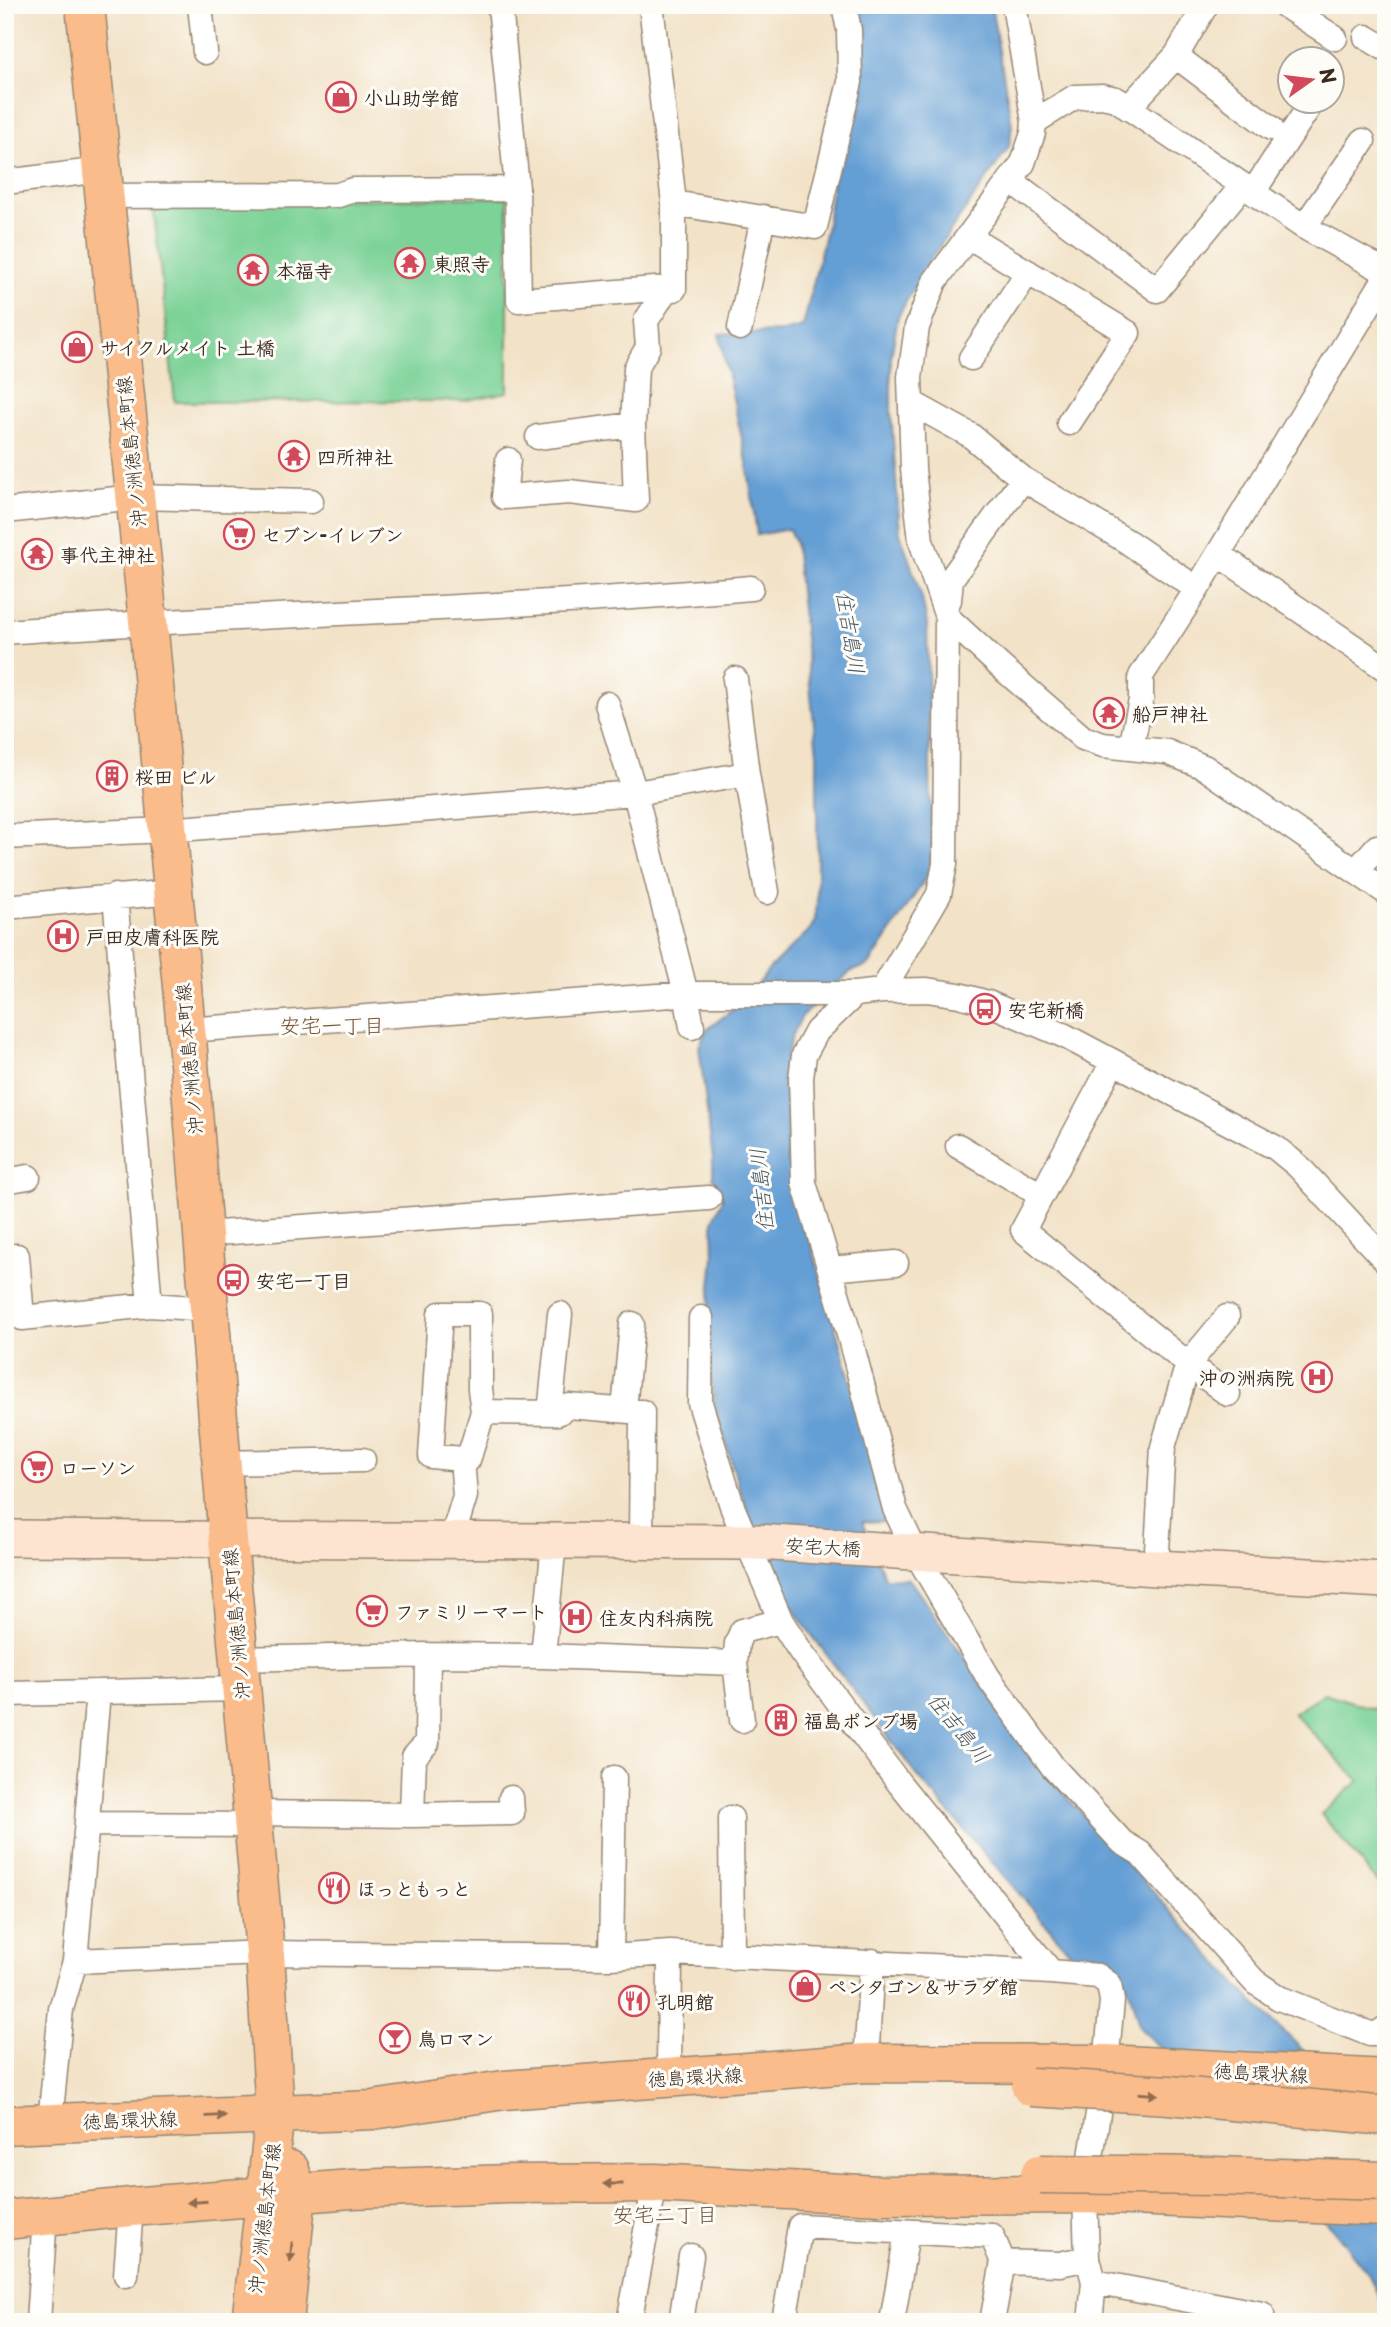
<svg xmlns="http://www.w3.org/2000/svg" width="1391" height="2327" font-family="'Playpen Sans','Klee One',sans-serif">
	<rect width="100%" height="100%" fill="#fdfcf7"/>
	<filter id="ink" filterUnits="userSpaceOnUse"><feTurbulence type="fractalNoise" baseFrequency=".0143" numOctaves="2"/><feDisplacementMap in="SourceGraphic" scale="14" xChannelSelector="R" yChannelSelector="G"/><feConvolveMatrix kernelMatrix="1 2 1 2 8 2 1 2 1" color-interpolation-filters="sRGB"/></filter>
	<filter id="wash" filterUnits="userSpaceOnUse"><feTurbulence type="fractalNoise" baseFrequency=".00686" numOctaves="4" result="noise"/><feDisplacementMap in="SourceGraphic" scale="28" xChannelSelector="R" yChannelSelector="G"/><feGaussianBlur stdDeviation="1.57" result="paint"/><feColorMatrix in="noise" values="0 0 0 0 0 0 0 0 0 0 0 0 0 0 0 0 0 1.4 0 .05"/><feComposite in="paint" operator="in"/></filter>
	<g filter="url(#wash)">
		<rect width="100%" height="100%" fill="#f2e2c7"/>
		<path fill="#7bd297" stroke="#5b7e5a" stroke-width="2" d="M508 197V392L462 401 175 402 153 203Z
			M1324 1693 1386 1713V1893L1321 1814 1359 1781 1293 1713Z"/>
		<path fill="#649ed4" stroke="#506479" stroke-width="2" d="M854 5H991L1012 125 1009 147 923 270 898 317 891 357V411L900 533 922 598 927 623 932 855 927 876 869 965 850 972 802 1016 792 1036 785 1062 788 1163 889 1515 887 1521 862 1522 885 1578 909 1579 1048 1776 1255 2004 1337 2083 1386 2143V2312L1368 2273 1332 2228 1188 2076 1140 2028 1129 1990 1119 1969 1104 1961 1074 1957 916 1774 802 1622 771 1574 739 1488 716 1409 708 1366V1316L714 1257 713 1221 723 1199 713 1177V1159L699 1047 706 1030 747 999 770 968 810 930 815 920 817 900V753L795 543 789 529 757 535 747 462 719 334 783 332 803 327 827 225Z"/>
		<path fill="#f2e2c7" d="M1350 2094 1386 2138V2172L1271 2169 1204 2097Z"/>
	</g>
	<g filter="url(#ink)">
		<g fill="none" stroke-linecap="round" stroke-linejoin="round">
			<g stroke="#968672" stroke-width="27">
				<path id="street" d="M200 5 205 52
					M500 5 517 189 519 300 667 288
					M651 5 674 203
					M1014 5 1034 122 1033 133 1023 163 935 281 917 327 910 377 913 469 921 541 947 617 945 864 939 894 882 991 855 994 817 1031 804 1055 801 1078 804 1183 847 1327 895 1509 916 1553 988 1677 1053 1767 1122 1842 1140 1853 1254 1981 1279 1998 1370 2034H1377L1386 2028
					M1284 5 1335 38
					M1366 37 1386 49
					M1176 56 1271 128
					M1128 108 1176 56 1206 5
					M1034 122 1075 97 1102 96 1116 99 1304 227 1386 272
					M1010 180 1157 290 1243 185
					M5 182 102 170
					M1253 192 1307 110
					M104 196 338 195 353 190 517 189
					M1304 227 1363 141
					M968 236 1128 333 1069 423
					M740 328 763 217
					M971 358 1028 272
					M912 403 970 435 1023 479 1128 542 1197 589
					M538 437 633 425
					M508 460 504 497 569 492 636 500 633 425 636 368 648 347 646 321 667 288 674 289V203L815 227 850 82 849 30 844 5
					M5 511 135 497 311 501
					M1218 554 1386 669
					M945 608 949 600 951 579 1023 479
					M947 617 1000 666 1083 738 1103 745 1167 752 1204 767 1386 892
					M5 632C254 614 503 609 751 588
					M735 679 747 774 767 892
					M607 704 635 793 686 994 692 1027
					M1131 747 1141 700V676L1197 589 1386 277
					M5 837 167 830 635 793 747 774
					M1356 871 1377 847
					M115 896 150 1305
					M5 907 173 892
					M882 991 927 990 959 995 988 1003 1065 1036 1276 1148 1298 1166 1386 1261
					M186 1030 686 994H855
					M1113 1062 1023 1230 1188 1364 1163 1447 1156 1568
					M958 1146 1041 1195
					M5 1181 28 1177
					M203 1234 709 1198
					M5 1257 17 1256 22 1318 150 1305 209 1309
					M830 1269 896 1263
					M1227 1317 1188 1364 1228 1394
					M701 1318 700 1403 733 1509 781 1621 801 1652 899 1783 1051 1972 1098 1976 1109 1984 1112 2001 1106 2064 1085 2194 1087 2258 1060 2264 1003 2262
					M624 1410 632 1324
					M550 1413 560 1314
					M462 1459 468 1460 483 1412 558 1413 569 1406 642 1412 641 1543
					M221 1463 363 1460
					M451 1542 465 1496 462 1459 431 1456 440 1314H480V1389L483 1412
					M543 1656 554 1542
					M238 1659 428 1655 543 1656 735 1663 737 1643 742 1631 781 1621
					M735 1663 742 1720
					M5 1694 241 1689
					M253 1813 412 1815 414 1757 427 1743 428 1655
					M412 1815 512 1813 511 1798
					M731 1818 732 1957
					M87 1824 253 1825
					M611 1957 614 1778
					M75 1961 265 1953 611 1957 670 1953 1051 1972
					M866 2063 872 1961
					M669 2077 670 1953
					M50 2122 61 2009 75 1961 98 1692
					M1090 2266 1094 2282 1090 2322
					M126 2275 131 2207
					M1094 2282 1262 2314
					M38 2322 45 2215
					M629 2322 655 2183
					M681 2322 691 2256
					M784 2322 800 2226 992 2236 1003 2262 992 2322
					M892 2322 907 2233"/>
			</g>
			<g stroke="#968672" stroke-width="38">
				<path id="secondary" d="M5 1538 758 1542 1156 1568 1386 1580"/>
			</g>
			<g stroke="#968672" stroke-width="41">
				<path id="primary" d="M85 5 148 621 188 1051 228 1540 265 1953 275 2113 251 2322
					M5 2125 373 2110 504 2090 866 2063 1106 2064 1386 2079
					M5 2220 131 2207 351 2189 510 2184 655 2183 880 2195 1085 2194 1386 2207
					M284 2322 297 2193 290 2170"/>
			</g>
			<use href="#street" stroke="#fff" stroke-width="24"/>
			<use href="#secondary" stroke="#fde4d1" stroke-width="35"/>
			<use href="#primary" stroke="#fabc8b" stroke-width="38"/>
			<g stroke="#968672" stroke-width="41" stroke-linecap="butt">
				<path id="primary-bridge" d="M1031 2087 1169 2095 1386 2116
					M1040 2174 1214 2176 1386 2181"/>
			</g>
			<use href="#primary-bridge" stroke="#fabc8b" stroke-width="38"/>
		</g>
		<defs><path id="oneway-solid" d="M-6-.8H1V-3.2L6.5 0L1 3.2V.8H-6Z" transform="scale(1.75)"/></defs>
		<g fill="#916c4f">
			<use href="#oneway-solid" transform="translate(1148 2094) rotate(4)"/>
			<use href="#oneway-solid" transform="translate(216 2116) rotate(-2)"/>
			<use href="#oneway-solid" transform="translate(613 2184) rotate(180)"/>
			<use href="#oneway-solid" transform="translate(197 2202) rotate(176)"/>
			<use href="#oneway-solid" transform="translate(291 2252) rotate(96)"/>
		</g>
	</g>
	<defs>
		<g id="shop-ring" transform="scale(1.575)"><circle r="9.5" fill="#fdfcf7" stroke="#d1495b" stroke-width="1.5"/><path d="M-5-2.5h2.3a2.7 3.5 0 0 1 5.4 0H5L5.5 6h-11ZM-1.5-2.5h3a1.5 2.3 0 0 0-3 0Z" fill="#d1495b"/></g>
		<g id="temple-ring" transform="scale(1.575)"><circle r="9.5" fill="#fdfcf7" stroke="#d1495b" stroke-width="1.5"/><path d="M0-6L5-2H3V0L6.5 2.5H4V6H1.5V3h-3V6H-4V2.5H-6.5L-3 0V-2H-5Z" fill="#d1495b"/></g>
		<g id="supermarket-ring" transform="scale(1.575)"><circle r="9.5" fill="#fdfcf7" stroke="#d1495b" stroke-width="1.5"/><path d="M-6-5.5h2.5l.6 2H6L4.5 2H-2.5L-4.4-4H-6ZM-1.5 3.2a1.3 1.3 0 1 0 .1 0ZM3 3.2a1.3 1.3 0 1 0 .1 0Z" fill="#d1495b"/></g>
		<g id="building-ring" transform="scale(1.575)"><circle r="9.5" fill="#fdfcf7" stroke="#d1495b" stroke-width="1.5"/><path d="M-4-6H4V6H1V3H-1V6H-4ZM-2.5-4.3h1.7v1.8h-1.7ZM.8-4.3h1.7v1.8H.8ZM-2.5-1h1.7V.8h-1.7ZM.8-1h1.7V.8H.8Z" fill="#d1495b"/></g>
		<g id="hospital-ring" transform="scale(1.575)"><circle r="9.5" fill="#fdfcf7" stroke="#d1495b" stroke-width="1.5"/><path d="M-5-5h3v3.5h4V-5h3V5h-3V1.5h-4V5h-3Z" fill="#d1495b"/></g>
		<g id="bus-ring" transform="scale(1.575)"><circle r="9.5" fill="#fdfcf7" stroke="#d1495b" stroke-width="1.5"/><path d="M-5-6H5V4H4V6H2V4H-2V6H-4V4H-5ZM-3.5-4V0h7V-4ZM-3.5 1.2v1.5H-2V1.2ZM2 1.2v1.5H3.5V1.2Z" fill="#d1495b"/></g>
		<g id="restaurant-ring" transform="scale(1.575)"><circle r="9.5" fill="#fdfcf7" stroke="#d1495b" stroke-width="1.5"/><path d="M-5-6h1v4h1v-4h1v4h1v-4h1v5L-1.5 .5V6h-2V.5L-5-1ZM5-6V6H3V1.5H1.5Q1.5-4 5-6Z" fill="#d1495b"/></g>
		<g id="bar-ring" transform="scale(1.575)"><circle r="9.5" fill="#fdfcf7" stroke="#d1495b" stroke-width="1.5"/><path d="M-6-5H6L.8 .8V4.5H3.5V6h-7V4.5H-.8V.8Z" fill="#d1495b"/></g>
	</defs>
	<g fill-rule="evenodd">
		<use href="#shop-ring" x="341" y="97"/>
		<use href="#temple-ring" x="410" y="263"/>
		<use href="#temple-ring" x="253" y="270"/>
		<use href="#shop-ring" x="77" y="347"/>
		<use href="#temple-ring" x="294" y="456"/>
		<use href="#supermarket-ring" x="239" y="534"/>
		<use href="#temple-ring" x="37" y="554"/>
		<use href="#temple-ring" x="1109" y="713"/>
		<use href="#building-ring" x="112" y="776"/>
		<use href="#hospital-ring" x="63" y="936"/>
		<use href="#bus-ring" x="985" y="1009"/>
		<use href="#bus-ring" x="233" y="1280"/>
		<use href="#hospital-ring" x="1317" y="1377"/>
		<use href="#supermarket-ring" x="37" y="1467"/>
		<use href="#supermarket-ring" x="372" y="1611"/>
		<use href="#hospital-ring" x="576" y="1617"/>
		<use href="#building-ring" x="781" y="1720"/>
		<use href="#restaurant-ring" x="334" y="1888"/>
		<use href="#shop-ring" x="805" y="1986"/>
		<use href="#restaurant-ring" x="634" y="2001"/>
		<use href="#bar-ring" x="395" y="2038"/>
	</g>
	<g text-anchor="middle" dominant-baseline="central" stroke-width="6" stroke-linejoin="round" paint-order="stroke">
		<g font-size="19" font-weight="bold" fill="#3b2a1e" stroke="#fdfcf7" text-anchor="start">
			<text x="364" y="97">小山助学館</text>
			<text x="433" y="263">東照寺</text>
			<text x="276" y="270">本福寺</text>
			<text x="100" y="347">サイクルメイト 土橋</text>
			<text x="317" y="456">四所神社</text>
			<text x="262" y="534">セブン-イレブン</text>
			<text x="60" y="554">事代主神社</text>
			<text x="1132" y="713">船戸神社</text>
			<text x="135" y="776">桜田 ビル</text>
			<text x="86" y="936">戸田皮膚科医院</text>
			<text x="1008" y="1009">安宅新橋</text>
			<text x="256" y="1280">安宅一丁目</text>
			<text x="1294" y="1377" text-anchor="end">沖の洲病院</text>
			<text x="60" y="1467">ローソン</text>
			<text x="395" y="1611">ファミリーマート</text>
			<text x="599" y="1617">住友内科病院</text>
			<text x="804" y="1720">福島ポンプ場</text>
			<text x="357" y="1888">ほっともっと</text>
			<text x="828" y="1986">ペンタゴン＆サラダ館</text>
			<text x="657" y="2001">孔明館</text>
			<text x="418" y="2038">鳥ロマン</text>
		</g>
		<g font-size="19" fill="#3b2a1e" stroke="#fdfcf7">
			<text transform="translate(130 452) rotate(-96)">沖ノ洲徳島本町線</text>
			<text transform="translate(188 1059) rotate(-95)">沖ノ洲徳島本町線</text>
			<text transform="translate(823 1546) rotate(3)">安宅大橋</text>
			<text transform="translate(235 1624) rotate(-95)">沖ノ洲徳島本町線</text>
			<text transform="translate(1261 2072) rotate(3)">徳島環状線</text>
			<text transform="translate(695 2076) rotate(-3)">徳島環状線</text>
			<text transform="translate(130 2119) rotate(-2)">徳島環状線</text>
			<text transform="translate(263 2218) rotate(-83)">沖ノ洲徳島本町線</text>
		</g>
		<g font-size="21" font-style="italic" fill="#4b5867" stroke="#fdfcf7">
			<text transform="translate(852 632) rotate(81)">住吉島川</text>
			<text transform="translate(760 1190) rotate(-96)">住吉島川</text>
			<text transform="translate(960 1727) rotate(51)">住吉島川</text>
		</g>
		<g font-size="21" fill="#72533c" stroke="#fdfcf7">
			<text x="332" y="1024">安宅一丁目</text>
			<text x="665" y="2213">安宅二丁目</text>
		</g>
	</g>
	<rect width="1391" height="2327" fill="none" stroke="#fdfcf7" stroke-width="28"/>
	<g transform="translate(1311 80) rotate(76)"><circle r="33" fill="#fdfcf7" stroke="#afa8a0" stroke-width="2"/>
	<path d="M0-5L12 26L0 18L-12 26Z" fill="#d1495b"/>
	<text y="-10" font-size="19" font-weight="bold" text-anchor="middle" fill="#3b2a1e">N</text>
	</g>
</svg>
